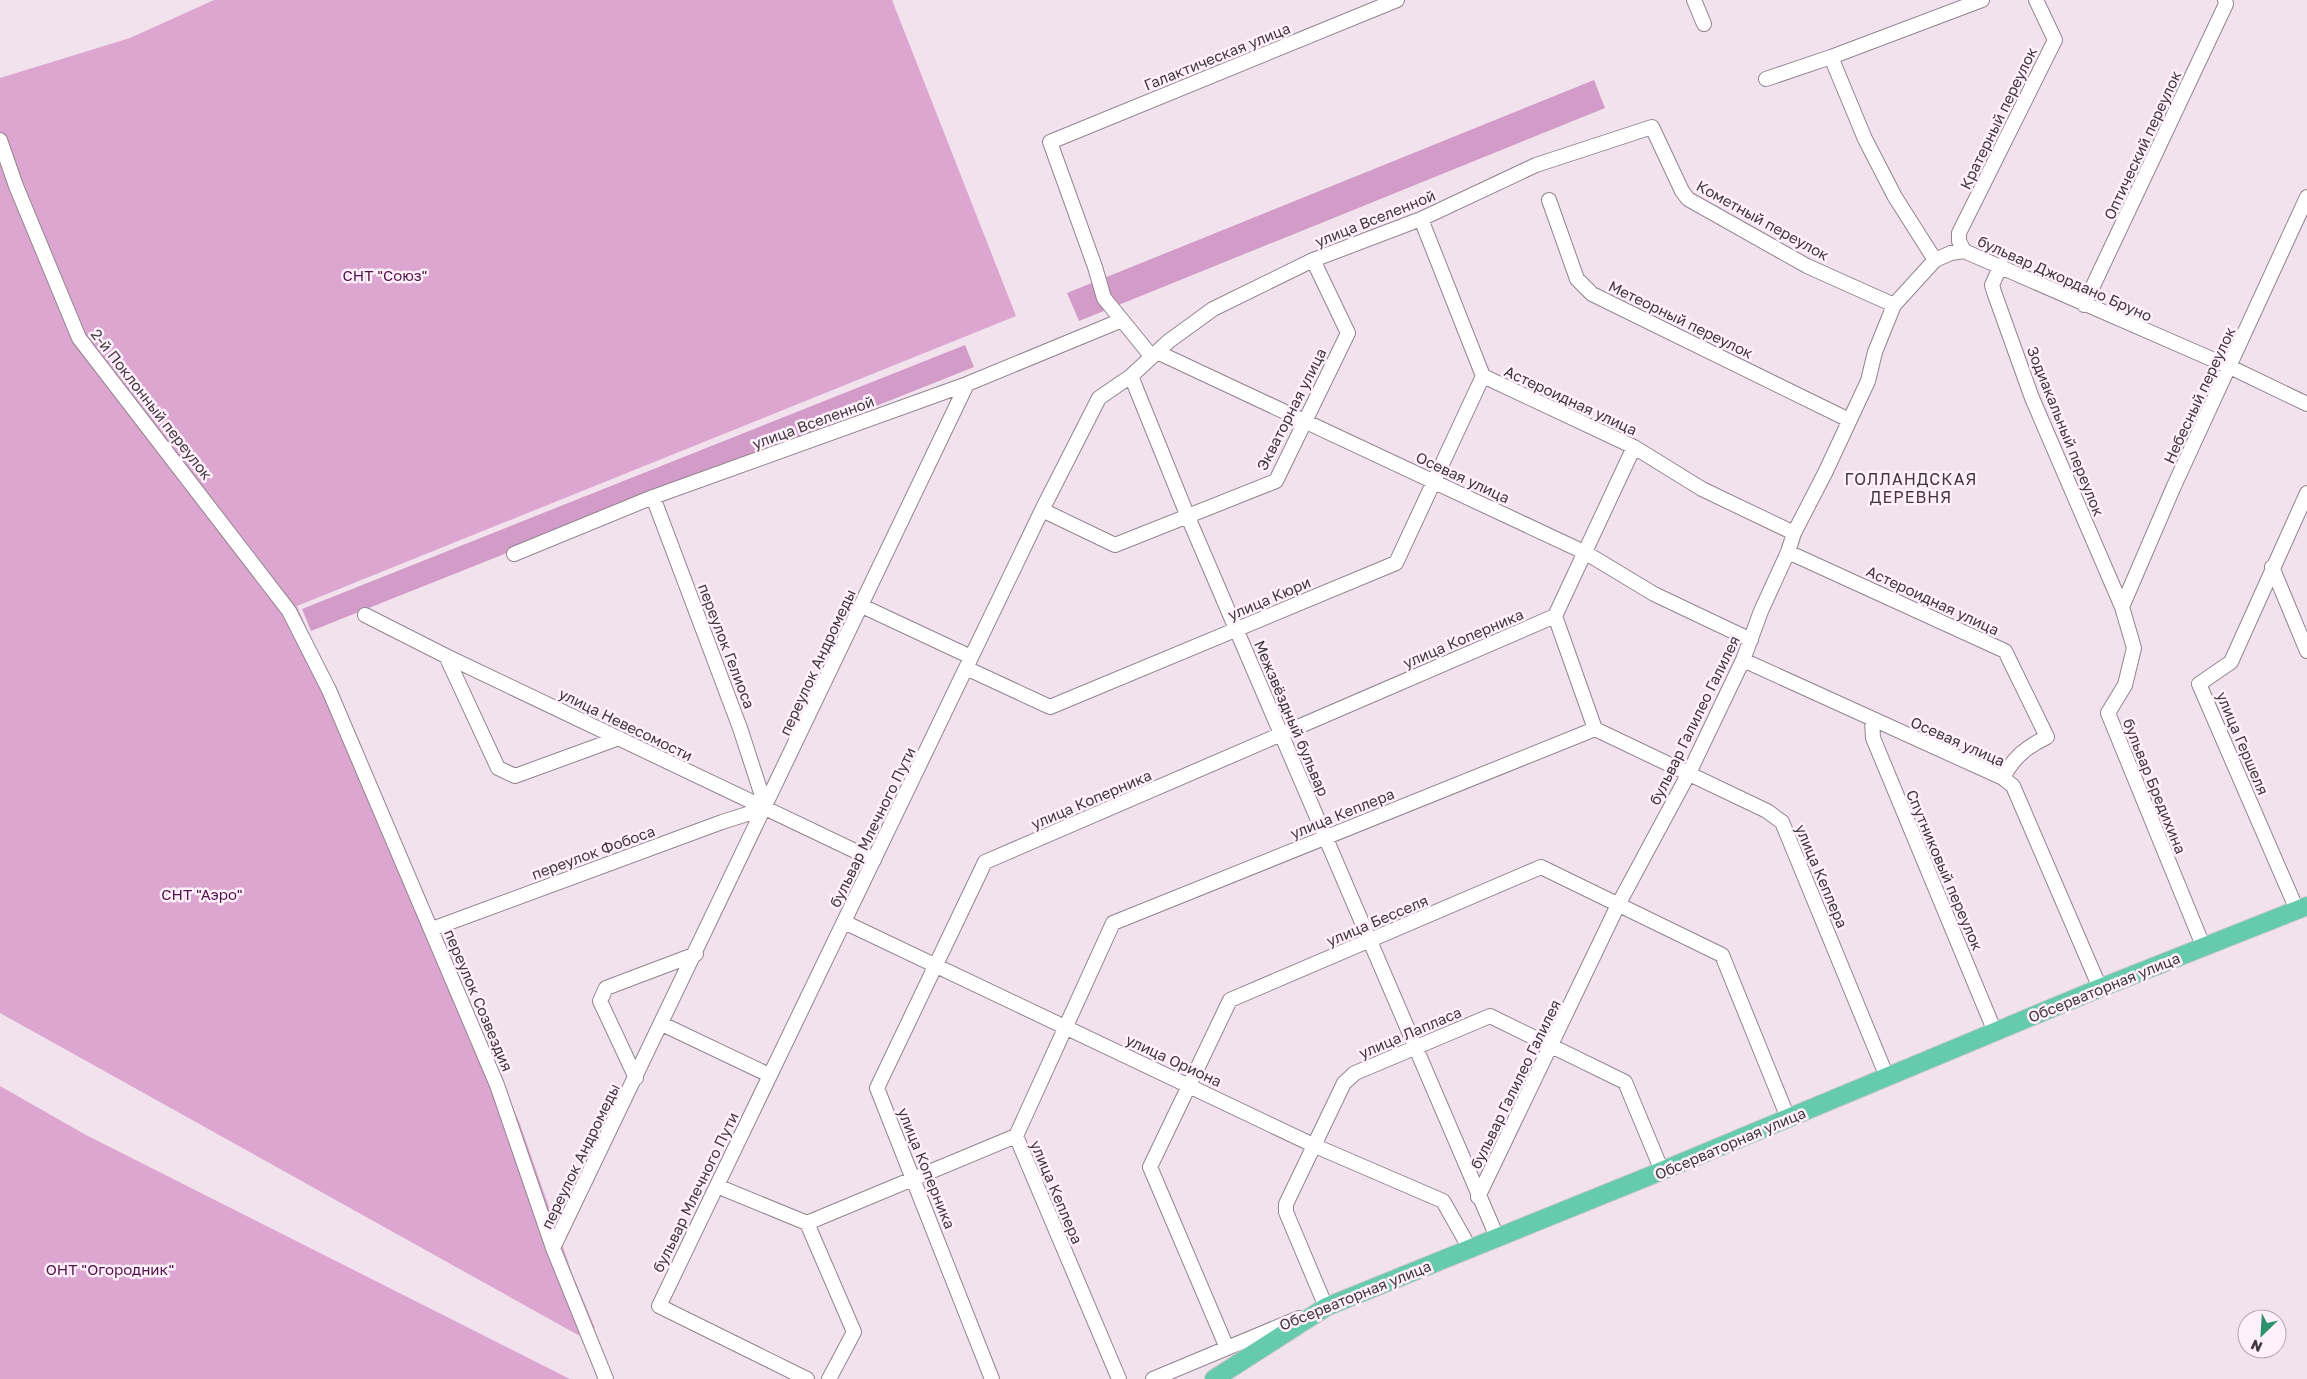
<svg xmlns="http://www.w3.org/2000/svg" width="2307" height="1379" font-family="'Golos Text',sans-serif">
	<rect width="100%" height="100%" fill="#f1e2ed"/>
	<path fill="#dca6d0" d="M214 0H892L1016 316 297 606 520 1124 573 1276 595 1328 578 1335 0 1013V78L130 38Z
		M0 1086 86 1135 570 1379H0Z"/>
	<path fill="#d39bc7" d="M1594 80 1605 108 1079 321 1067 293Z
		M965 345 974 367 311 631 302 609Z"/>
	<g fill="none" stroke-linecap="round" stroke-linejoin="round">
		<g stroke="#92858f" stroke-width="16">
			<path id="minor" d="M1694 0 1704 24
				M1831 57 1865 139 1895 197 1935 260
				M1766 79 1831 57 1982 0
				M0 140 16 186 79 338 289 611 329 690 497 1085 553 1248 606 1379
				M1549 200 1577 279 1592 294 1849 420
				M1421 219 1483 376 1634 447 1702 489 1794 533
				M1964 251 1959 241V233L2055 40 2036 0
				M2001 265 1992 285 1994 292 2032 398 2122 607 2134 648 2125 685 2108 713 2204 948
				M2084 305 2226 4 2225 0
				M1157 352 1586 553 1654 594 1751 640
				M1152 357 1104 298 1095 267 1050 142 1397 0
				M1131 376 1188 517 1497 1237
				M1042 510 1115 545 1276 481 1348 333 1313 260
				M1788 552 2005 651 2047 737C2026 747 2013 758 2003 778
				M514 554 653 497 967 384 1122 320
				M2272 567 2307 651
				M862 606 971 657
				M2122 607 2174 486 2307 197
				M365 615 446 656 874 860
				M1555 616 1595 729
				M446 656 498 768 515 776 619 738
				M1743 660 2003 778 2013 786 2100 988
				M966 668 1050 707 1396 563 1483 376
				M1872 720 1873 738 1995 1032
				M2297 910 2199 684 2231 662 2307 493
				M844 922 1313 1145 1443 1201 1469 1247
				M432 929 722 822 766 808 740 728 653 497
				M662 1024 769 1075
				M636 1078 600 1001 606 988 696 954
				M717 1186 807 1223 854 1332 829 1379
				M1478 1197 1618 905 1689 773 1743 660 1761 611 1788 552 1794 533 1825 473 1868 381 1875 352 1894 305 1935 260 1951 253 1964 251 2230 367 2307 404
				M807 1223 1016 1136
				M553 1248 967 384
				M1319 1310 1326 1307 1286 1212V1204L1344 1083 1355 1073 1490 1016 1625 1082 1662 1171
				M1227 1348 1150 1167 1230 1000 1541 867 1722 955 1788 1118
				M807 1379 659 1306 1042 510 1099 398 1131 376 1169 341 1213 309 1313 260 1421 219 1536 165 1652 127 1682 191 1688 199 1807 266 1894 305
				M992 1379 877 1088 985 862 1555 616 1634 447
				M1119 1379 1016 1136 1113 923 1595 729 1767 811 1782 822 1887 1077
				M1153 1379 1299 1318"/>
		</g>
		<g stroke="#c9c8c9" stroke-width="20">
			<path id="major" d="M1214 1379 1326 1307 1647 1177 2100 988 2307 906"/>
		</g>
		<use href="#minor" stroke="#fff" stroke-width="14"/>
		<use href="#major" stroke="#66caad" stroke-width="18"/>
	</g>
	<g text-anchor="middle" dominant-baseline="central" stroke-width="5" stroke-linejoin="round" paint-order="stroke">
		<g font-size="15" fill="#3f393e" stroke="#fff0fb">
			<text transform="translate(1217 56) rotate(-22)">Галактическая улица</text>
			<text transform="translate(1998 118) rotate(-64)">Кратерный переулок</text>
			<text transform="translate(2142 145) rotate(-65)">Оптический переулок</text>
			<text transform="translate(1375 218) rotate(-22)">улица Вселенной</text>
			<text transform="translate(1763 220) rotate(29)">Кометный переулок</text>
			<text transform="translate(2065 278) rotate(24)">бульвар Джордано Бруно</text>
			<text transform="translate(1681 319) rotate(26)">Метеорный переулок</text>
			<text transform="translate(2199 395) rotate(-65)">Небесный переулок</text>
			<text transform="translate(1571 400) rotate(25)">Астероидная улица</text>
			<text transform="translate(152 404) rotate(52)">2-й Поклонный переулок</text>
			<text transform="translate(1291 409) rotate(-63)">Экваторная улица</text>
			<text transform="translate(813 422) rotate(-20)">улица Вселенной</text>
			<text transform="translate(2066 431) rotate(68)">Зодиакальный переулок</text>
			<text transform="translate(1463 477) rotate(25)">Осевая улица</text>
			<text transform="translate(1269 598) rotate(-23)">улица Кюри</text>
			<text transform="translate(1933 600) rotate(25)">Астероидная улица</text>
			<text transform="translate(1463 638) rotate(-23)">улица Коперника</text>
			<text transform="translate(727 646) rotate(69)">переулок Гелиоса</text>
			<text transform="translate(817 662) rotate(-65)">переулок Андромеды</text>
			<text transform="translate(1292 718) rotate(67)">Межзвёздный бульвар</text>
			<text transform="translate(1694 720) rotate(-64)">бульвар Галилео Галилея</text>
			<text transform="translate(626 724) rotate(26)">улица Невесомости</text>
			<text transform="translate(1958 741) rotate(24)">Осевая улица</text>
			<text transform="translate(2243 743) rotate(67)">улица Гершеля</text>
			<text transform="translate(2155 786) rotate(68)">бульвар Бредихина</text>
			<text transform="translate(1091 799) rotate(-23)">улица Коперника</text>
			<text transform="translate(1342 813) rotate(-22)">улица Кеплера</text>
			<text transform="translate(872 827) rotate(-64)">бульвар Млечного Пути</text>
			<text transform="translate(593 852) rotate(-20)">переулок Фобоса</text>
			<text transform="translate(1945 870) rotate(67)">Спутниковый переулок</text>
			<text transform="translate(1822 876) rotate(67)">улица Кеплера</text>
			<text transform="translate(1377 920) rotate(-23)">улица Бесселя</text>
			<text transform="translate(2104 987) rotate(-22)">Обсерваторная улица</text>
			<text transform="translate(479 1000) rotate(67)">переулок Созвездия</text>
			<text transform="translate(1410 1032) rotate(-23)">улица Лапласа</text>
			<text transform="translate(1174 1060) rotate(25)">улица Ориона</text>
			<text transform="translate(1515 1084) rotate(-64)">бульвар Галилео Галилея</text>
			<text transform="translate(1730 1143) rotate(-23)">Обсерваторная улица</text>
			<text transform="translate(580 1156) rotate(-64)">переулок Андромеды</text>
			<text transform="translate(927 1168) rotate(68)">улица Коперника</text>
			<text transform="translate(695 1192) rotate(-64)">бульвар Млечного Пути</text>
			<text transform="translate(1057 1192) rotate(67)">улица Кеплера</text>
			<text transform="translate(1355 1295) rotate(-22)">Обсерваторная улица</text>
		</g>
		<g font-size="15" fill="#53124a" stroke="#fff0fb">
			<text x="385" y="275">СНТ "Союз"</text>
			<text x="202" y="894">СНТ "Аэро"</text>
			<text x="110" y="1269">ОНТ "Огородник"</text>
		</g>
		<g font-size="16" letter-spacing="1" fill="#3f393e" stroke="#fff0fb">
			<text x="1911" y="479">ГОЛЛАНДСКАЯ<tspan x="1911" dy="18">ДЕРЕВНЯ</tspan></text>
		</g>
	</g>
	<g transform="translate(2262 1334) rotate(205)"><circle r="24" fill="#fff0fb" stroke="#b2a7af"/>
	<path d="M0-4L9 19L0 12L-9 19Z" fill="#2d916c"/>
	<text y="-8" font-size="14" font-weight="bold" text-anchor="middle" fill="#3f393e">N</text>
	</g>
</svg>
